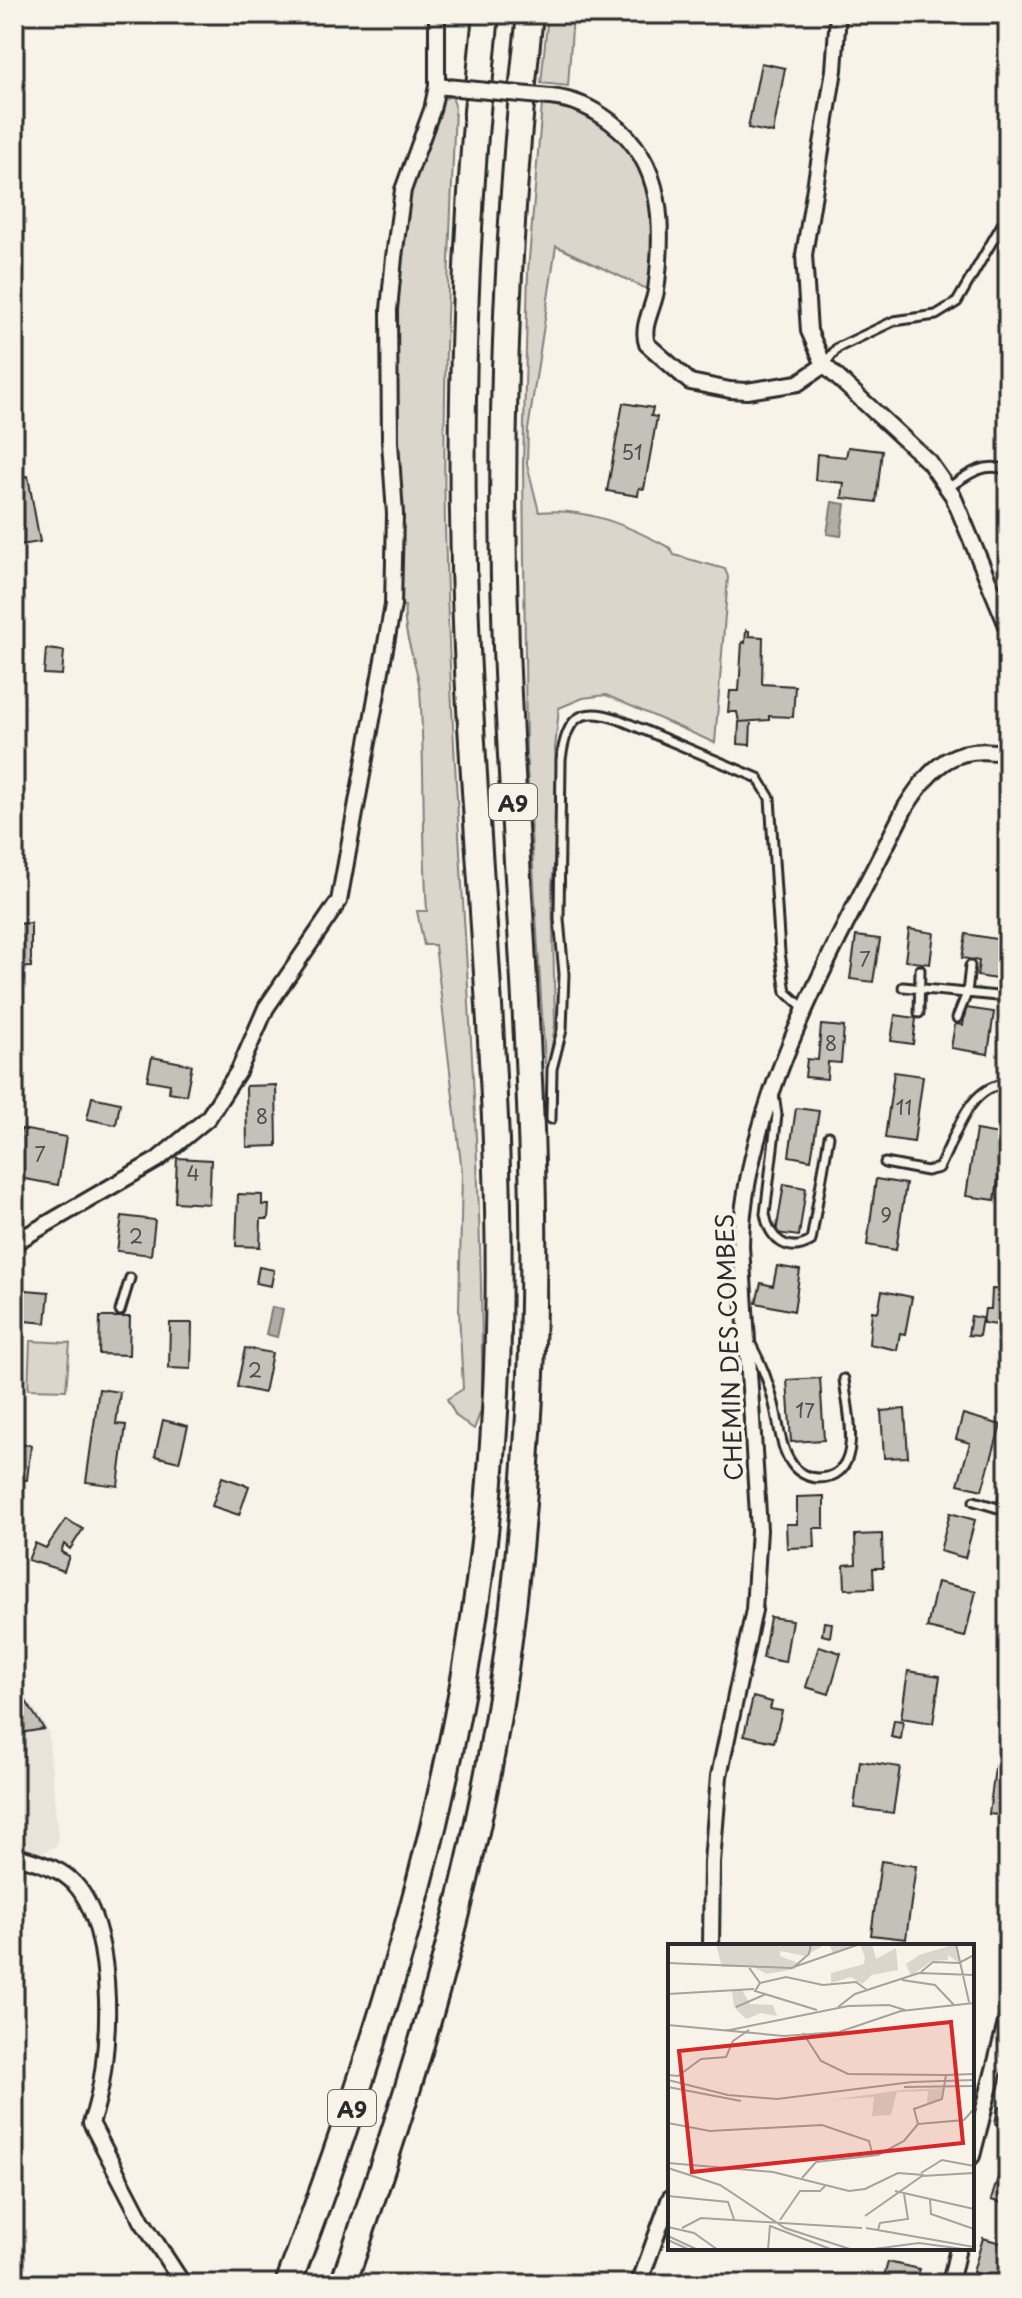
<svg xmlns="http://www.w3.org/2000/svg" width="1022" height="2298" font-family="'Playpen Sans',sans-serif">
	<rect width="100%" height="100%" fill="#f7f3e8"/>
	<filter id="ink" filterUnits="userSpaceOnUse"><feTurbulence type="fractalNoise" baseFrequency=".0125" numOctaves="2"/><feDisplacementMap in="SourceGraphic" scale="16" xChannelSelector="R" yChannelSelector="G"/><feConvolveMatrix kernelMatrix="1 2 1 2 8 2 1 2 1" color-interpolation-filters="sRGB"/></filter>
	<g filter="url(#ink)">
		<path fill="#e8e4da" d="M14 1678 48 1730 58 1836 56 1846 41 1853 14 1845Z"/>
		<path fill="#dad6cc" stroke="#82807c" stroke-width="2" d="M548 14H573L568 86 541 83Z
			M452 96 455 106C450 246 442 385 445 525 452 820 484 1113 482 1408L474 1429 456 1416 447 1399 463 1389 459 1311 462 1172 435 945H424L417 911H427C422 837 425 763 420 690 417 661 402 635 405 606L393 605 389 310 403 190 440 100Z
			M542 105C645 115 664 201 649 290L556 246 528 430 527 464 539 512C586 507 629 526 670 548L674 555 725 569 728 577 715 743 606 695 583 698 559 708 555 749 559 819 552 885 555 1025 549 1066 545 1063 526 751 523 464 528 271Z
			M30 1341 70 1343 66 1390 28 1389Z"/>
		<path fill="#afaca4" stroke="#7a7874" stroke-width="2" d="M832 502 845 504 841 536 827 534Z
			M272 1307 283 1309 277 1337 266 1334Z"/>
		<path fill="#c4c1b9" stroke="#2b2b2b" stroke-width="2" d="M761 63 785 68 773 133 748 128Z
			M623 403 653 408 651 416 657 417 644 489 639 488 638 496 607 491Z
			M848 447 882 451 876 502 842 498 844 483 815 480 817 454 846 457Z
			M28 476 40 542 14 546V477Z
			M746 630 749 631V636L763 637 762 684 795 686 793 717 769 716V720L739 722 737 712H728L730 691H739L742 642 745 643Z
			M46 649 64 651 62 675 44 674Z
			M739 722H751L750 745 738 744Z
			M31 923V967L14 968V924Z
			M909 929 934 933 930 964 905 961Z
			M966 934 1008 941 1003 980 977 976 979 961 962 958Z
			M856 936 880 939 873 982 850 979Z
			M966 1008 994 1012 988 1054 951 1048 955 1024 963 1025Z
			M895 1015 916 1018 913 1044 891 1041Z
			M821 1025 844 1027 841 1063 828 1062 827 1079 805 1077 807 1059 818 1060Z
			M152 1057 192 1065 186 1095 169 1092 170 1084 147 1080Z
			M894 1072 923 1076 914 1142 885 1138Z
			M276 1085 277 1146 247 1147 246 1086Z
			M92 1097 120 1103 116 1125 87 1119Z
			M796 1108 819 1111 811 1160 789 1156Z
			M21 1129 66 1137 58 1185 14 1177Z
			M976 1130 1005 1135 995 1200 966 1196Z
			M177 1158 211 1160 209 1204 175 1202Z
			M876 1179 906 1184 896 1250 867 1245Z
			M784 1184 806 1188 799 1236 776 1233Z
			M238 1194 262 1195V1205H269L268 1219H261L260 1247 236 1246Z
			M122 1216 155 1220 151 1255 117 1251Z
			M777 1266 800 1270 794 1311 756 1303 761 1283 773 1286Z
			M259 1267 274 1270 271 1286 256 1283Z
			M14 1289 49 1292 46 1323 14 1320Z
			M992 1289 1008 1290V1332L997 1325 983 1323 985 1309H991Z
			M882 1291 912 1297 905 1334 900 1333 897 1350 869 1344 872 1311 878 1312Z
			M971 1316 982 1318 979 1336 968 1335Z
			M100 1317H130L129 1355 99 1354Z
			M170 1323H192L191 1369 169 1368Z
			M245 1348 272 1353 264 1393 237 1387Z
			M820 1378 824 1440 791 1442 787 1380Z
			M99 1389 120 1392 116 1424 126 1425 118 1486 86 1482Z
			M905 1409 908 1457 884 1458 881 1411Z
			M963 1414 1001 1425 982 1490 958 1484 970 1443 956 1439Z
			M163 1420 188 1426 179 1462 155 1456Z
			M14 1444 31 1445 27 1480 14 1479Z
			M222 1477 249 1486 239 1515 212 1506Z
			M824 1496V1528H814L815 1547 787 1548 786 1524H797V1497Z
			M950 1513 975 1520 965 1558 940 1551Z
			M66 1519 83 1529 70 1549 64 1544 61 1552 69 1556 64 1571 28 1560 35 1543 46 1548Z
			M882 1534 883 1568H873L874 1588 845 1589 844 1565 856 1564 855 1535Z
			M937 1582 976 1591 965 1637 927 1628Z
			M770 1617 792 1620 785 1662 763 1658Z
			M824 1622 832 1623 830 1637 822 1635Z
			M819 1646 841 1653 829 1694 806 1687Z
			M908 1671 940 1676 933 1723 901 1718Z
			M14 1683 44 1729 14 1734Z
			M753 1697 772 1702 770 1709 782 1711 774 1742 744 1735Z
			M894 1720 903 1721 901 1739 891 1737Z
			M999 1737 1008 1738V1816L989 1814Z
			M860 1761 900 1767 893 1813 854 1808Z
			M881 1861 916 1866 906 1939 871 1935Z
			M1008 2092V2126L995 2124 998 2107 1005 2108Z
			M1003 2161 1008 2163V2205L991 2200Z
			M983 2238 1008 2245 1000 2280 973 2272Z
			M888 2262 919 2269 915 2284H882Z"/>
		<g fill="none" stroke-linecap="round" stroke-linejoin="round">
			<g stroke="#2b2b2b" stroke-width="13">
				<path id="service" d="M824 365 837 348 894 321 936 315 957 302 1008 214
					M948 488C967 475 984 461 1008 470
					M903 987 1008 997
					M919 1013 920 970
					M957 1018 967 993 970 966
					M774 1094 777 1115 765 1214C769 1238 787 1255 811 1241L829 1136
					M551 1119 552 1069 562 1030 564 974 559 919 561 760C566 720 578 705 618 719L758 778 770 798 780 953 786 992 805 1009
					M885 1163 927 1171 939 1168C955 1138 968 1084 1008 1084
					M120 1311 130 1278
					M752 1346C762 1365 769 1383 774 1404 779 1423 780 1448 792 1464 797 1472 809 1478 818 1478 867 1478 847 1409 844 1379
					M974 1501 1008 1511
					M1001 1509 1008 1483"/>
			</g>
			<g stroke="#2b2b2b" stroke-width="20">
				<path id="minor" d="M838 14 834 70 804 255 809 331 824 365 929 462 953 496 1008 628
					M437 86V14
					M550 97C574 99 592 108 611 122 665 163 664 229 656 291 653 309 641 326 647 344L690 382 730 390 747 391 798 383 824 365
					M14 1243 157 1160 208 1118 239 1070 266 1008 339 901 393 605 395 514 390 442 389 310 394 257 403 190 432 110 437 86 457 88
					M14 1855C35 1862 60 1867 75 1884 118 1931 112 2066 91 2123L142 2221 183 2284
					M711 1946 712 1862 719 1776 754 1610 759 1530 741 1246C743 1101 841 937 905 808 932 765 954 743 1008 754
					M972 2156 1008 2015
					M639 2284 670 2198
					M950 2284 958 2248"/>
			</g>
			<g stroke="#2b2b2b" stroke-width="30">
				<path id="motorway" d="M288 2284C390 2016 471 1745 492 1457 513 1188 479 918 467 649 457 437 464 225 486 14
					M343 2284C404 2109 459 1934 492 1751 513 1634 524 1515 530 1396 543 1147 515 896 506 647 498 436 507 224 530 14"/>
			</g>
			<use href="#service" stroke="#f7f3e8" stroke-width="7"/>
			<use href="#minor" stroke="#f7f3e8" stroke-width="14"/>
			<use href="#motorway" stroke="#f7f3e8" stroke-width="24"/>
			<g stroke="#2b2b2b" stroke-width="20" stroke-linecap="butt">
				<path id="minor-bridge" d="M457 88 550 97"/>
			</g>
			<use href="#minor-bridge" stroke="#f7f3e8" stroke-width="14"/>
		</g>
	</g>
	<g text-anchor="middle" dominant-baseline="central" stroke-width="7" stroke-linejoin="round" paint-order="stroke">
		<g font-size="20" fill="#51504e">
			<text x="632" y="452">51</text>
			<text x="865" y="959">7</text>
			<text x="831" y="1043">8</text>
			<text x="904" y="1107">11</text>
			<text x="262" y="1116">8</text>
			<text x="40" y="1154">7</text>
			<text x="193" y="1173">4</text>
			<text x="886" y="1215">9</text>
			<text x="136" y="1236">2</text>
			<text x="255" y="1370">2</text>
			<text x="805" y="1410">17</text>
		</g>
		<g fill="#f7f3e8" stroke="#686764" stroke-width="2">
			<rect x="489" y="784" width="48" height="36" rx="6"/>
			<rect x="328" y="2090" width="48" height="36" rx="6"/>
		</g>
		<g font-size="22" font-weight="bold" fill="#2b2b2b">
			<text x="513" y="802">A9</text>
			<text x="352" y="2108">A9</text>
		</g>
		<g font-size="24" fill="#2b2b2b" stroke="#f7f3e8">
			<text transform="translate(728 1347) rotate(-92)">CHEMIN DES COMBES</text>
		</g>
	</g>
	<g transform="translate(668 1944)">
		<rect width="306" height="306" fill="#f7f3e8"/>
		<path d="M48 0H158L137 12 112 7V12L128 18 127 25 99 30 85 23H54ZM161 0H204L208 15 228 4 230 26 204 31 194 40 183 33 163 39V29L196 20 197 13 192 1 165 9ZM288 0 291 19 280 11V16L264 17 243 32 238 20 251 11ZM74 46 82 60 105 61 109 72 93 69 78 75 66 63 64 47ZM277 144 272 156 259 159 260 147 229 148 223 171 204 172 206 153 163 156 234 146Z" fill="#dad6cc"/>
		<path fill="none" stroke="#a5a39c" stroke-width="2" d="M288 0 301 58M0 19 123 24 192 0M80 22 92 39 118 33 155 41 188 38 199 46M127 22 141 10 143 0M253 28 265 18 291 19 306 11M234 36 267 41 286 61M92 39 87 47 149 66M0 50 86 45M68 63 98 50M170 63 187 50 251 29 306 31M0 81 116 92 171 88 233 67 306 59M57 87 180 62 221 61 237 66M135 89 153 117 180 130 278 131 274 155 246 165 250 180M0 131 10 132 33 115 58 113 65 97 81 86M278 131 306 130M0 136 60 151 109 155 244 138 306 136M0 143 73 157M236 143 306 142M0 179 42 187 154 181 201 197 205 212M250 180 296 176 305 166V148M0 219 105 228 181 247 197 245 230 229 256 231M0 224 52 241 117 284 185 306M253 229 274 216 306 222M134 234 148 218 210 211 236 197 250 180M227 247 306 265M0 252 60 258 66 275M262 256 263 270 306 285M197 272 254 232 306 229M112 276 132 247H152L157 242M102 282 165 306M0 283 26 289 50 306M14 284 33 274 194 284M198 284 306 303M210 286 212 279 240 275 236 250M0 292 30 306M0 296 22 306M100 306 102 281M198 306 251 299 302 306"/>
		<path fill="#d62828" fill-opacity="0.15" stroke="#d62828" stroke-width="4" d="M283 78 295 199 24 228 11 107Z"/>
		<rect width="306" height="306" fill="none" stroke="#2b2b2b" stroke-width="4"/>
	</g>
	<rect width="1022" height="2298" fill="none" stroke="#f7f3e8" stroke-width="48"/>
	<rect x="24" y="24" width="974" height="2250" fill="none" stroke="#2b2b2b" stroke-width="3" filter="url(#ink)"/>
</svg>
